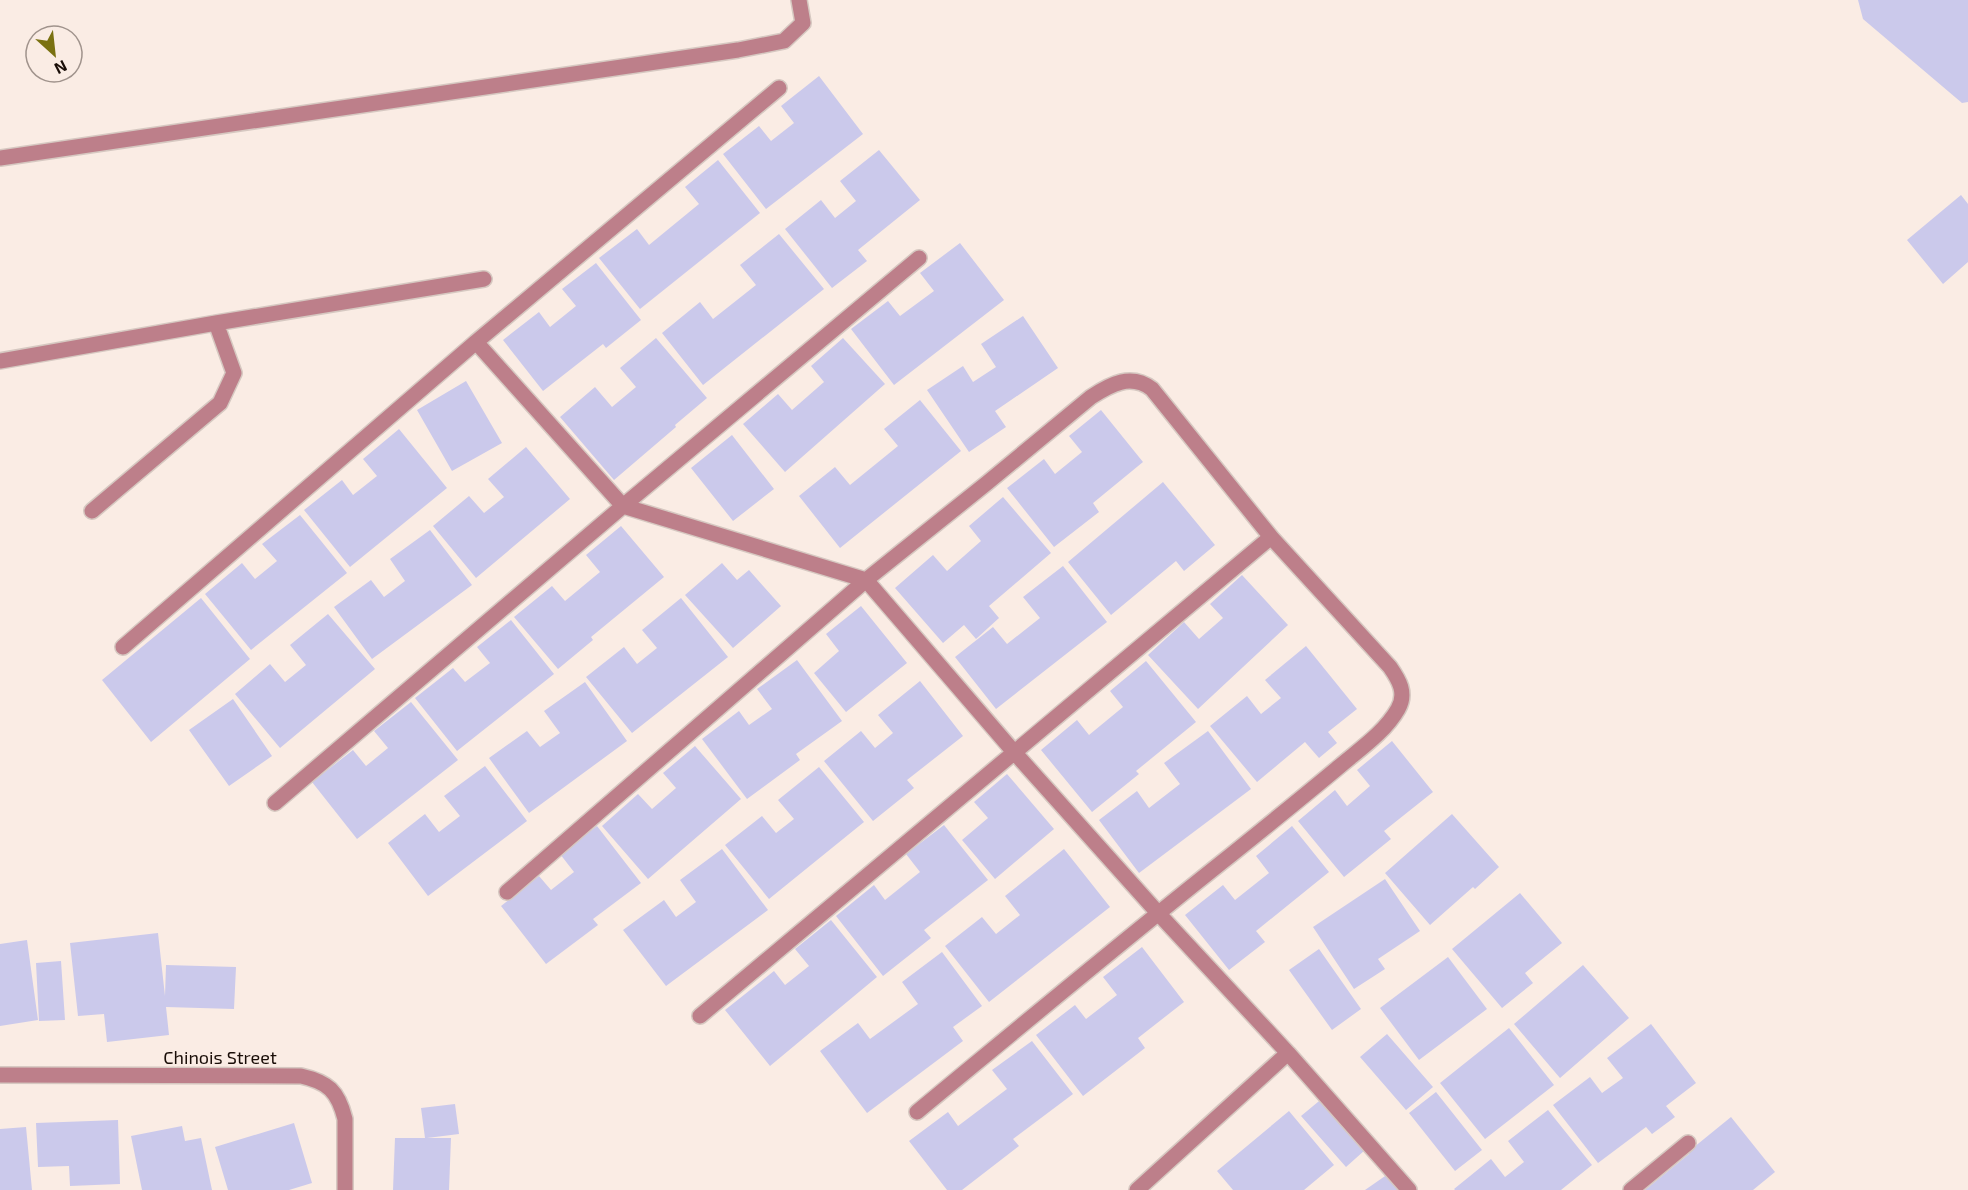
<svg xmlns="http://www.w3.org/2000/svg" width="1968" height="1190" font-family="'Exo 2',sans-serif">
	<rect width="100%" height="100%" fill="#faece4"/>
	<path fill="#cbc9eb" d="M1858 0H1968V102L1962 103 1863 19Z
		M819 76 863 134 766 209 723 154 759 126 771 141 794 123 781 106Z
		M879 150 920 200 858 250 867 261 832 288 785 229 821 200 835 218 856 201 840 181Z
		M718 160 760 213 640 309 599 258 637 229 649 245 699 204 685 187Z
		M1961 195 1968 204V262L1943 284 1907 240Z
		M779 234 824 289 703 385 662 333 700 302 713 319 756 285 740 265Z
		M960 243 1004 300 894 385 851 329 888 301 900 316 934 291 920 273Z
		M596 263 641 320 606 348 603 344 543 391 503 340 539 312 550 327 576 306 562 289Z
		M1023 316 1058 368 995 411 1006 427 969 452 927 390 963 366 973 382 996 367 981 344Z
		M656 338 707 398 675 425 676 427 614 480 560 417 595 387 612 407 636 387 620 368Z
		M843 338 885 384 785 472 743 424 778 394 792 410 824 382 811 366Z
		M466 381 502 443 452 471 417 410Z
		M920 400 961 451 840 548 799 496 835 467 850 485 898 446 884 429Z
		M1101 410 1143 462 1093 503 1099 512 1054 547 1007 488 1044 459 1055 474 1082 452 1069 436Z
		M399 429 447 488 350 567 304 510 342 480 353 495 377 476 363 459Z
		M732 435 774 489 733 521 691 468Z
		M526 447 570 499 476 578 433 526 469 496 484 513 504 497 488 479Z
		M1163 482 1215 545 1184 571 1176 561 1111 615 1068 562Z
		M1003 497 1051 553 989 606 999 618 976 639 964 625 943 643 895 588 933 555 947 571 981 541 969 526Z
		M300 515 347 573 251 650 205 594 242 563 255 579 277 561 262 544Z
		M621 526 664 577 591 637 593 640 558 669 514 617 552 586 565 601 600 572 586 555Z
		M430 530 472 585 372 659 334 607 371 580 384 597 405 581 390 559Z
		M722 563 737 580 749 570 781 606 733 648 685 595Z
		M1063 566 1107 622 996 709 955 657 993 627 1007 644 1040 618 1023 597Z
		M1242 575 1288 625 1198 709 1148 655 1184 622 1199 639 1223 618 1210 604Z
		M201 598 250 659 151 742 102 680Z
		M681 598 728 657 632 733 586 677 624 647 637 664 657 648 642 630Z
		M861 606 907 663 846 712 814 673 839 651 826 634Z
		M328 614 375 669 280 748 235 694 270 664 285 682 306 665 290 645Z
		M511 620 554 674 457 751 415 698 453 668 465 682 490 663 477 647Z
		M1306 646 1357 709 1328 732 1337 743 1319 758 1305 742 1257 782 1210 726 1247 696 1261 714 1281 698 1265 680Z
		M797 660 842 721 796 754 800 760 747 799 702 739 739 711 749 725 772 709 757 689Z
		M1146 661 1196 722 1136 771 1139 774 1092 812 1041 750 1077 720 1089 735 1123 707 1110 691Z
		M920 681 963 736 907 780 914 788 873 821 824 761 861 731 875 748 893 733 878 715Z
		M585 682 627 741 529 813 489 758 527 731 540 747 560 733 544 711Z
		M233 699 272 756 229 786 189 730Z
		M411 702 458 760 357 839 312 782 353 750 366 766 388 748 374 731Z
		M1208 731 1251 789 1139 873 1099 820 1137 791 1149 808 1180 784 1164 763Z
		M1392 741 1433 792 1384 831 1391 839 1344 877 1298 821 1335 790 1347 806 1370 786 1357 770Z
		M695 746 741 799 648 879 602 826 638 794 652 809 676 788 663 773Z
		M485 766 527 821 428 896 388 843 425 814 439 832 460 816 444 796Z
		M819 767 864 822 769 899 725 845 762 816 776 833 794 819 778 800Z
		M1007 774 1054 829 995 879 962 840 988 818 974 802Z
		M1452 814 1499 867 1475 889 1473 887 1430 925 1385 873Z
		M944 825 988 880 924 930 931 938 883 976 836 916 874 885 885 900 920 872 906 854Z
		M597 826 641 883 593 919 598 925 546 964 501 906 539 876 551 890 574 872 560 854Z
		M1292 826 1329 872 1256 931 1265 942 1229 970 1185 915 1223 885 1235 900 1269 873 1256 856Z
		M722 849 768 910 666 986 623 930 664 900 676 917 696 902 680 880Z
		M1064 849 1110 907 989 1002 945 946 982 917 996 934 1020 915 1005 896Z
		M1385 879 1420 931 1378 959 1385 969 1354 989 1313 927Z
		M1520 893 1562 943 1525 973 1533 983 1502 1008 1452 949Z
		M831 920 877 977 770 1066 725 1010 774 971 785 985 809 966 795 949Z
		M158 933 165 996 166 965 236 967 234 1009 166 1007 169 1035 107 1042 104 1014 78 1016 70 943Z
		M27 940 38 1020 0 1026V944Z
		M1142 947 1184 1002 1138 1038 1145 1048 1083 1096 1036 1035 1075 1005 1086 1019 1117 995 1103 977Z
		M1319 949 1361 1009 1332 1030 1289 970Z
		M942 952 982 1006 953 1027 963 1041 867 1113 820 1051 858 1023 870 1039 918 1004 902 982Z
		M1448 957 1487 1009 1419 1060 1380 1008Z
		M61 961 65 1020 39 1021 36 963Z
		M1583 965 1629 1018 1560 1078 1514 1024Z
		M1651 1024 1696 1083 1666 1106 1675 1117 1652 1134 1646 1127 1598 1163 1553 1105 1590 1077 1602 1093 1623 1078 1607 1058Z
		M1509 1028 1554 1085 1485 1139 1440 1083Z
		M1387 1034 1433 1087 1406 1110 1360 1057Z
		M1032 1041 1073 1094 1013 1139 1019 1146 962 1190H947L909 1141 948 1112 958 1126 1007 1089 992 1070Z
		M1330 1092 1374 1142 1346 1167 1301 1116Z
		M1436 1092 1482 1150 1455 1171 1409 1113Z
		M455 1104 459 1134 427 1138H451L449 1190H393L395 1138H425L421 1108Z
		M1548 1110 1592 1165 1561 1190H1455L1454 1189 1491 1159 1505 1177 1524 1162 1508 1141Z
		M1289 1111 1334 1165 1304 1190H1233L1217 1171Z
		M1731 1117 1775 1172 1753 1190H1645L1689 1154 1688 1152Z
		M118 1120 120 1184 70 1186 69 1166 38 1167 36 1123Z
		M294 1123 312 1183 289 1190H228L215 1147Z
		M182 1126 185 1141 201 1138 212 1190H142L131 1136Z
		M26 1127 32 1190H0V1129Z
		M1388 1174 1399 1190H1365Z"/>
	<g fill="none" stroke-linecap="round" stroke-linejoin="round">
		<g stroke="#d6c8c1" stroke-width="18">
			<path id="minor" d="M779 88 476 342 623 506 866 580 1014 752 1158 913 1288 1053 1409 1190
				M0 158 738 50 784 41 803 23 799 0
				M0 361 216 323 484 279
				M92 511 220 403 234 373 216 323
				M123 647 476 342
				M275 803 623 506 919 258
				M507 892 866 580 987 483 1091 397C1111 384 1131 373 1152 389L1271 537
				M700 1016 1271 537 1390 667C1399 680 1407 693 1398 709 1385 732 1360 749 1340 766 1304 796 1267 826 1231 855 1125 939 1021 1026 917 1112
				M0 1075 301 1076C328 1082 338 1091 345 1119V1190
				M1137 1190 1288 1053
				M1631 1190 1688 1143"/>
		</g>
		<use href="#minor" stroke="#bd7f8a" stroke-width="15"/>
	</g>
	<g text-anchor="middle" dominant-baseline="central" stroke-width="4.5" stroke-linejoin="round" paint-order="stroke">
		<g font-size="18" fill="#190d07" stroke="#faece4">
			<text x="220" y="1057">Chinois Street</text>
		</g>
	</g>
	<g transform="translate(54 54) rotate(153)"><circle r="28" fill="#faece4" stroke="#a0938c" stroke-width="1.5"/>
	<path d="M0-4.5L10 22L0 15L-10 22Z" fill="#7a7111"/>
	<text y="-9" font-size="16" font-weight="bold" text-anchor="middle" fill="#190d07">N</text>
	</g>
</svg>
